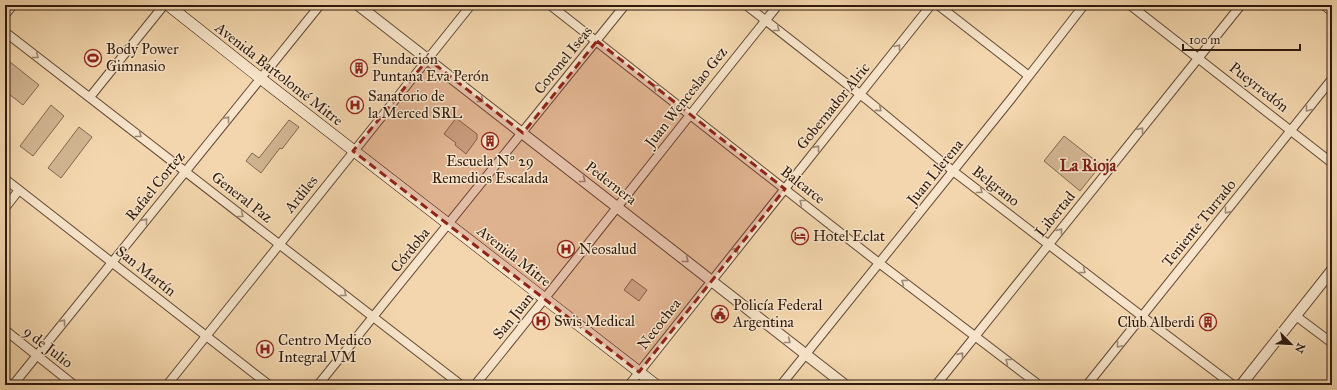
<svg xmlns="http://www.w3.org/2000/svg" width="1337" height="390" font-family="'IM FELL Great Primer',serif">
	<rect width="100%" height="100%" fill="#f3d6ad"/>
	<filter id="stains"><feTurbulence type="fractalNoise" baseFrequency=".005" numOctaves="4"/><feColorMatrix values="0 0 0 0 .2 0 0 0 0 .09 0 0 0 0 .02 0 0 0 .5 -.17"/></filter>
	<radialGradient id="worn" r=".72"><stop offset=".6" stop-color="#630" stop-opacity="0"/><stop offset="1" stop-color="#630" stop-opacity=".3"/></radialGradient>
	<path fill="#d2b692" stroke="#816850" d="M5 58 39 85 23 105 5 91Z
		M51 105 64 116 33 156 20 146Z
		M456 118 477 134V139L466 154 455 145 456 143 444 134Z
		M289 120 299 127 282 149 280 148 261 173 246 161 252 153 259 158Z
		M79 127 92 137 61 178 48 168Z
		M1064 136 1101 165 1080 191 1044 161Z
		M632 279 647 290 639 301 624 290Z"/>
	<g fill="none" stroke-linecap="round" stroke-linejoin="round">
		<g stroke="#614935" stroke-width="10">
			<path id="minor" d="M550 5 879 263 1039 385
				M746 5 866 99 953 171 1152 324 1233 385
				M938 5 1029 76
				M1130 5 1332 163
				M5 15 13 5
				M5 32 461 385
				M90 97 164 5
				M5 179 269 385
				M5 208 19 190
				M1296 316 1332 343
				M5 330 74 385
				M13 385 320 5
				M167 385 471 5
				M318 385 625 5
				M475 385C577 260 676 131 778 5
				M629 385 931 5
				M781 385 1011 99 1084 5
				M936 385 1241 5
				M1087 385 1332 79"/>
		</g>
		<g stroke="#614935" stroke-width="12">
			<path id="tertiary" d="M358 5 845 385
				M1241 385 1332 270"/>
		</g>
		<g stroke="#301a0d" stroke-width="12">
			<path id="secondary" d="M168 5 269 85 656 385"/>
		</g>
		<g stroke="#301a0d" stroke-width="14">
			<path id="primary" d="M1327 5 1332 9"/>
		</g>
		<use href="#minor" stroke="#f7e4ca" stroke-width="8"/>
		<use href="#tertiary" stroke="#f7e4ca" stroke-width="10"/>
		<use href="#secondary" stroke="#f7e4ca" stroke-width="11"/>
		<use href="#primary" stroke="#f3d6ad" stroke-width="13"/>
	</g>
	<defs><path id="oneway-chevron" d="M-2-3.5L2.5 0L-2 3.5" fill="none" stroke-width="1.6" stroke-linecap="round" stroke-linejoin="round"/></defs>
	<g stroke="#9d8975">
		<use href="#oneway-chevron" transform="translate(777 29) rotate(38)"/>
		<use href="#oneway-chevron" transform="translate(898 47) rotate(-52)"/>
		<use href="#oneway-chevron" transform="translate(36 56) rotate(38)"/>
		<use href="#oneway-chevron" transform="translate(656 87) rotate(-142)"/>
		<use href="#oneway-chevron" transform="translate(481 100) rotate(38)"/>
		<use href="#oneway-chevron" transform="translate(879 109) rotate(40)"/>
		<use href="#oneway-chevron" transform="translate(1308 109) rotate(128)"/>
		<use href="#oneway-chevron" transform="translate(227 119) rotate(-52)"/>
		<use href="#oneway-chevron" transform="translate(1141 130) rotate(-51)"/>
		<use href="#oneway-chevron" transform="translate(139 135) rotate(38)"/>
		<use href="#oneway-chevron" transform="translate(817 148) rotate(-51)"/>
		<use href="#oneway-chevron" transform="translate(583 180) rotate(38)"/>
		<use href="#oneway-chevron" transform="translate(980 191) rotate(38)"/>
		<use href="#oneway-chevron" transform="translate(802 202) rotate(-142)"/>
		<use href="#oneway-chevron" transform="translate(1227 211) rotate(129)"/>
		<use href="#oneway-chevron" transform="translate(241 215) rotate(38)"/>
		<use href="#oneway-chevron" transform="translate(145 221) rotate(-51)"/>
		<use href="#oneway-chevron" transform="translate(1060 231) rotate(-51)"/>
		<use href="#oneway-chevron" transform="translate(736 250) rotate(-52)"/>
		<use href="#oneway-chevron" transform="translate(686 260) rotate(38)"/>
		<use href="#oneway-chevron" transform="translate(1083 271) rotate(37)"/>
		<use href="#oneway-chevron" transform="translate(904 282) rotate(-143)"/>
		<use href="#oneway-chevron" transform="translate(344 294) rotate(38)"/>
		<use href="#oneway-chevron" transform="translate(63 322) rotate(-51)"/>
		<use href="#oneway-chevron" transform="translate(788 341) rotate(38)"/>
		<use href="#oneway-chevron" transform="translate(1119 345) rotate(130)"/>
		<use href="#oneway-chevron" transform="translate(961 355) rotate(-51)"/>
		<use href="#oneway-chevron" transform="translate(1008 361) rotate(-142)"/>
	</g>
	<path fill="#8f2418" fill-opacity="0.2" stroke="#8f2418" stroke-width="3" stroke-dasharray="8 5" stroke-linejoin="round" d="M597 41 785 189 639 372 353 151 428 59 523 133Z"/>
	<defs>
		<g id="stadium-ring" transform="scale(0.9)"><circle r="9.5" fill="#f7e4ca" stroke="#8f2418" stroke-width="1.5"/><path d="M0-5a6.5 5 0 1 0 0 10a6.5 5 0 1 0 0-10ZM-3.5-1.8h7v3.6h-7Z" fill="#8f2418"/></g>
		<g id="building-ring" transform="scale(0.9)"><circle r="9.5" fill="#f7e4ca" stroke="#8f2418" stroke-width="1.5"/><path d="M-4-6H4V6H1V3H-1V6H-4ZM-2.5-4.3h1.7v1.8h-1.7ZM.8-4.3h1.7v1.8H.8ZM-2.5-1h1.7V.8h-1.7ZM.8-1h1.7V.8H.8Z" fill="#8f2418"/></g>
		<g id="hospital-ring" transform="scale(0.9)"><circle r="9.5" fill="#f7e4ca" stroke="#8f2418" stroke-width="1.5"/><path d="M-5-5h3v3.5h4V-5h3V5h-3V1.5h-4V5h-3Z" fill="#8f2418"/></g>
		<g id="hotel-ring" transform="scale(0.9)"><circle r="9.5" fill="#f7e4ca" stroke="#8f2418" stroke-width="1.5"/><path d="M-6-4.5h1.5V1H6V5H4.5V3h-9V5H-6ZM-4 0a1.8 1.8 0 1 1 3.6 0ZM.5 0V-2.5h3Q6-2.5 6 0Z" fill="#8f2418"/></g>
		<g id="civic-ring" transform="scale(0.9)"><circle r="9.5" fill="#f7e4ca" stroke="#8f2418" stroke-width="1.5"/><path d="M-.6-6.5H3V-4.5H.6V-3L4-1V1h2V6H-6V1h2V-1L-.6-3ZM-1.2 2.5V6h2.4V2.5Z" fill="#8f2418"/></g>
	</defs>
	<g fill-rule="evenodd">
		<use href="#stadium-ring" x="93" y="58"/>
		<use href="#building-ring" x="359" y="68"/>
		<use href="#hospital-ring" x="355" y="105"/>
		<use href="#building-ring" x="490" y="141"/>
		<use href="#hotel-ring" x="800" y="236"/>
		<use href="#hospital-ring" x="566" y="249"/>
		<use href="#civic-ring" x="720" y="314"/>
		<use href="#hospital-ring" x="541" y="321"/>
		<use href="#building-ring" x="1208" y="322"/>
		<use href="#hospital-ring" x="265" y="349"/>
	</g>
	<g text-anchor="middle" dominant-baseline="central" stroke-width="3" stroke-linejoin="round" paint-order="stroke">
		<g font-size="15" fill="#301a0d" stroke="#f7e4ca" text-anchor="start">
			<text x="106" y="49">Body Power<tspan x="106" dy="17">Gimnasio</tspan></text>
			<text x="372" y="59">Fundación<tspan x="372" dy="17">Puntana Eva Perón</tspan></text>
			<text x="368" y="96">Sanatorio de<tspan x="368" dy="17">la Merced SRL</tspan></text>
			<text x="490" y="161" text-anchor="middle">Escuela Nº 29<tspan x="490" dy="17">Remedios Escalada</tspan></text>
			<text x="813" y="236">Hotel Eclat</text>
			<text x="579" y="249">Neosalud</text>
			<text x="733" y="305">Policía Federal<tspan x="733" dy="17">Argentina</tspan></text>
			<text x="554" y="321">Swis Medical</text>
			<text x="1195" y="322" text-anchor="end">Club Alberdi</text>
			<text x="278" y="340">Centro Medico<tspan x="278" dy="17">Integral VM</tspan></text>
		</g>
		<g font-size="15" fill="#301a0d" stroke="#f7e4ca">
			<text transform="translate(563 60) rotate(-51)">Coronel Iseas</text>
			<text transform="translate(279 74) rotate(38)">Avenida Bartolomé Mitre</text>
			<text transform="translate(1259 87) rotate(38)">Pueyrredón</text>
			<text transform="translate(686 97) rotate(-52)">Juan Wenceslao Gez</text>
			<text transform="translate(833 106) rotate(-51)">Gobernador Alric</text>
			<text transform="translate(935 172) rotate(-51)">Juan Llerena</text>
			<text transform="translate(611 183) rotate(38)">Pedernera</text>
			<text transform="translate(803 185) rotate(38)">Balcarce</text>
			<text transform="translate(155 186) rotate(-51)">Rafael Cortez</text>
			<text transform="translate(996 186) rotate(38)">Belgrano</text>
			<text transform="translate(301 194) rotate(-51)">Ardiles</text>
			<text transform="translate(242 197) rotate(38)">General Paz</text>
			<text transform="translate(1055 214) rotate(-51)">Libertad</text>
			<text transform="translate(1199 223) rotate(-51)">Teniente Turrado</text>
			<text transform="translate(410 250) rotate(-51)">Córdoba</text>
			<text transform="translate(514 256) rotate(38)">Avenida Mitre</text>
			<text transform="translate(146 271) rotate(38)">San Martín</text>
			<text transform="translate(513 316) rotate(-51)">San Juan</text>
			<text transform="translate(659 324) rotate(-52)">Necochea</text>
			<text transform="translate(48 347) rotate(38)">9 de Julio</text>
		</g>
		<g font-size="16" font-weight="bold" fill="#7a1f14" stroke="#f7e4ca">
			<text x="1088" y="165">La Rioja</text>
		</g>
	</g>
	<rect width="1337" height="390" fill="none" stroke="#f3d6ad" stroke-width="20"/>
	<rect x="6" y="6" width="1325" height="378" fill="none" stroke="#301a0d" stroke-width="2"/>
	<rect x="10" y="10" width="1317" height="370" fill="none" stroke="#301a0d"/>
	<g transform="translate(1291 344) rotate(114)" stroke="#f7e4ca" stroke-width="3" paint-order="stroke">
	<path d="M0-3L7 15L0 10L-7 15Z" fill="#301a0d"/>
	<text y="-6" font-size="11" font-weight="bold" text-anchor="middle" fill="#301a0d">N</text>
	</g>
	<path d="M1183 44v6h117v-6" fill="none" stroke="#301a0d" stroke-width="2"/>
	<text x="1189" y="44" font-size="12" fill="#301a0d" stroke="#f7e4ca" stroke-width="3" paint-order="stroke">100 m</text>
	<rect width="100%" height="100%" filter="url(#stains)"/>
	<rect width="100%" height="100%" fill="url(#worn)"/>
</svg>
